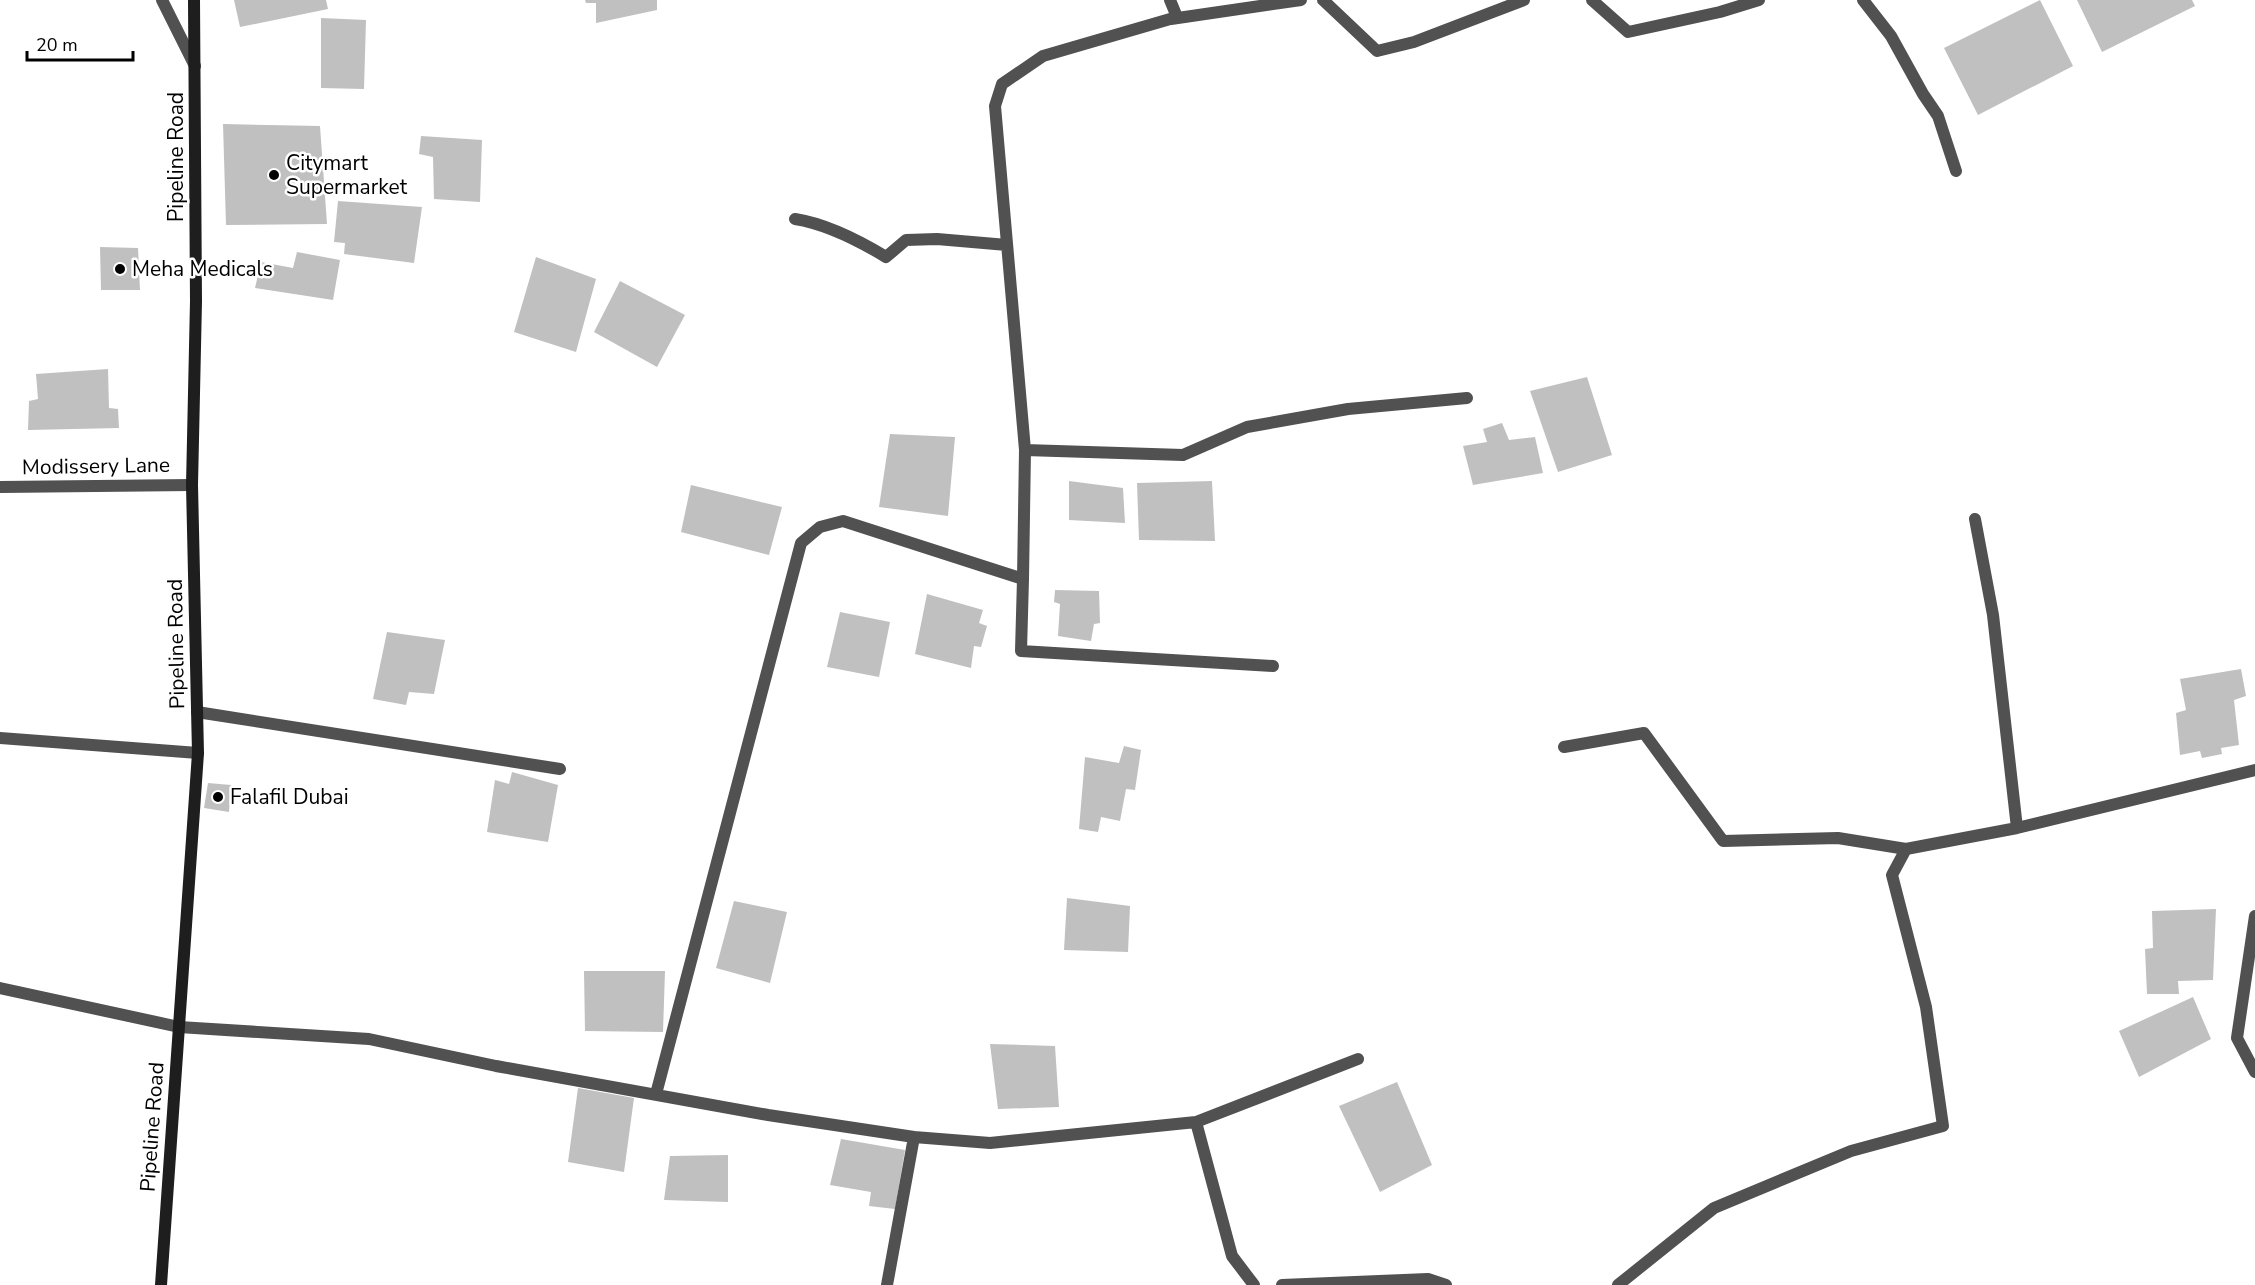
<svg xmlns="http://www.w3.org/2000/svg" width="2255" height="1285" font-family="'Nunito Sans',sans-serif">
	<rect width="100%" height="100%" fill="#fff"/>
	<path fill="#c0c0c0" d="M234 0H326L328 9 240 27Z
		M585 0H657V10L596 23V3H586Z
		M2040 0 2073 66 1978 115 1944 48Z
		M2077 0H2192L2195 6 2102 52Z
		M321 18 366 20 364 89 321 88Z
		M223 124 320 126 327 224 226 225Z
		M421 136 482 140 480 202 434 199 433 157 419 154Z
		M338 201 422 207 414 263 344 254 345 243 334 242Z
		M100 247 138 248 140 290H101Z
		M297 252 340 260 333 300 255 288 261 262 293 268Z
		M536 257 596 279 576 352 514 332Z
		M620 281 685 315 657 367 594 332Z
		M108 369 109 408 118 409 119 428 28 430 29 401 38 399 36 374Z
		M1587 377 1612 455 1558 472 1530 391Z
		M1502 423 1509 440 1535 437 1543 473 1473 485 1463 446 1487 442 1483 429Z
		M890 434 955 437 948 516 879 507Z
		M1069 481 1123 488 1125 523 1069 520Z
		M1212 481 1215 541 1139 540 1137 483Z
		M691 485 782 507 769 555 681 532Z
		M1055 590 1099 591 1100 623 1094 624 1091 641 1058 636 1060 604 1054 602Z
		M927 594 983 610 979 623 987 626 981 647 974 646 971 668 915 654Z
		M840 612 890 622 879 677 827 667Z
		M387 632 445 640 434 694 409 692 406 705 373 699Z
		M2241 669 2246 696 2234 700 2239 745 2221 748 2222 754 2202 758 2200 751 2180 755 2176 713 2186 710 2180 679Z
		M1124 746 1141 750 1135 790 1126 789 1120 821 1101 817 1098 832 1079 829 1085 757 1119 763Z
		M512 772 558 785 548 842 487 832 495 780 509 784Z
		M208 783 231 785 229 812 204 808Z
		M1067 898 1130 906 1128 952 1064 950Z
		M734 901 787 912 770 983 716 968Z
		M2216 909 2213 980 2178 981 2179 994H2147L2145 949 2153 948 2152 911Z
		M584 971H665L663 1032 585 1031Z
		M2193 997 2211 1039 2139 1077 2119 1031Z
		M990 1044 1055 1046 1059 1107 998 1109Z
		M1397 1082 1432 1165 1380 1192 1339 1106Z
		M578 1088 634 1098 624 1172 568 1162Z
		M841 1139 905 1150 895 1209 869 1206 871 1192 830 1185Z
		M728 1155V1202L664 1200 670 1156Z"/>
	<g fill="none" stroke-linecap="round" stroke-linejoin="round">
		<path stroke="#515151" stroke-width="12" d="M162 0 195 66
			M1323 0 1377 51 1414 42 1524 0
			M1592 0 1628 32 1720 12 1759 0
			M1863 0 1891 36 1923 94 1938 116 1956 171
			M1171 19 1301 0
			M795 219C827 224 858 240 886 257L906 240 937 239 1007 245
			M1025 450 995 106 1002 84 1043 56 1177 17 1170 0
			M0 487 192 485
			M1975 519 1993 615 2017 828
			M1023 579 1021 651 1273 666
			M197 712 560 769
			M0 738 198 753
			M1564 747 1644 733 1723 841 1838 838 1906 849
			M2255 916 2237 1038 2255 1072
			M0 988 179 1027 369 1039 496 1066 768 1115 914 1137 990 1143 1196 1122 1358 1059
			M656 1094 801 543 820 527 843 521 1023 579 1025 450 1183 455 1247 427 1348 409 1467 398
			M1196 1122 1232 1256 1254 1285
			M887 1285 914 1137
			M1282 1285 1428 1279 1446 1285
			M1618 1285 1714 1208 1851 1151 1943 1126 1926 1007 1892 875 1906 849 2017 828 2255 770"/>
		<path stroke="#1e1e1e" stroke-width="12" d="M161 1285 198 753 192 485 196 301 194 0"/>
	</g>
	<g fill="#000" stroke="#fff" stroke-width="2">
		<circle cx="274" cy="175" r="6"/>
		<circle cx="120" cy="269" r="6"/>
		<circle cx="218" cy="797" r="6"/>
	</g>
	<g text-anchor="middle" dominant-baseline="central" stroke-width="5" stroke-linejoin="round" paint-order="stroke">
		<g font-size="21" fill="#000" stroke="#fff">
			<text transform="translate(176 157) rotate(-90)">Pipeline Road</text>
			<text transform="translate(96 466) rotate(-1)">Modissery Lane</text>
			<text transform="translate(176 644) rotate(-91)">Pipeline Road</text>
			<text transform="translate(152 1127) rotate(-86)">Pipeline Road</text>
		</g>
		<g font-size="21" fill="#000" stroke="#fff" text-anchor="start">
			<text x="286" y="163">Citymart<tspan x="286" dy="24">Supermarket</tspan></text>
			<text x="132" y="269">Meha Medicals</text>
			<text x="230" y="797">Falafil Dubai</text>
		</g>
	</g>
	<path d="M27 51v9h106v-9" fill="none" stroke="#000000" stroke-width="3"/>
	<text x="36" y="51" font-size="18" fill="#000000" stroke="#ffffff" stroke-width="4.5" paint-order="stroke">20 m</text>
</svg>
